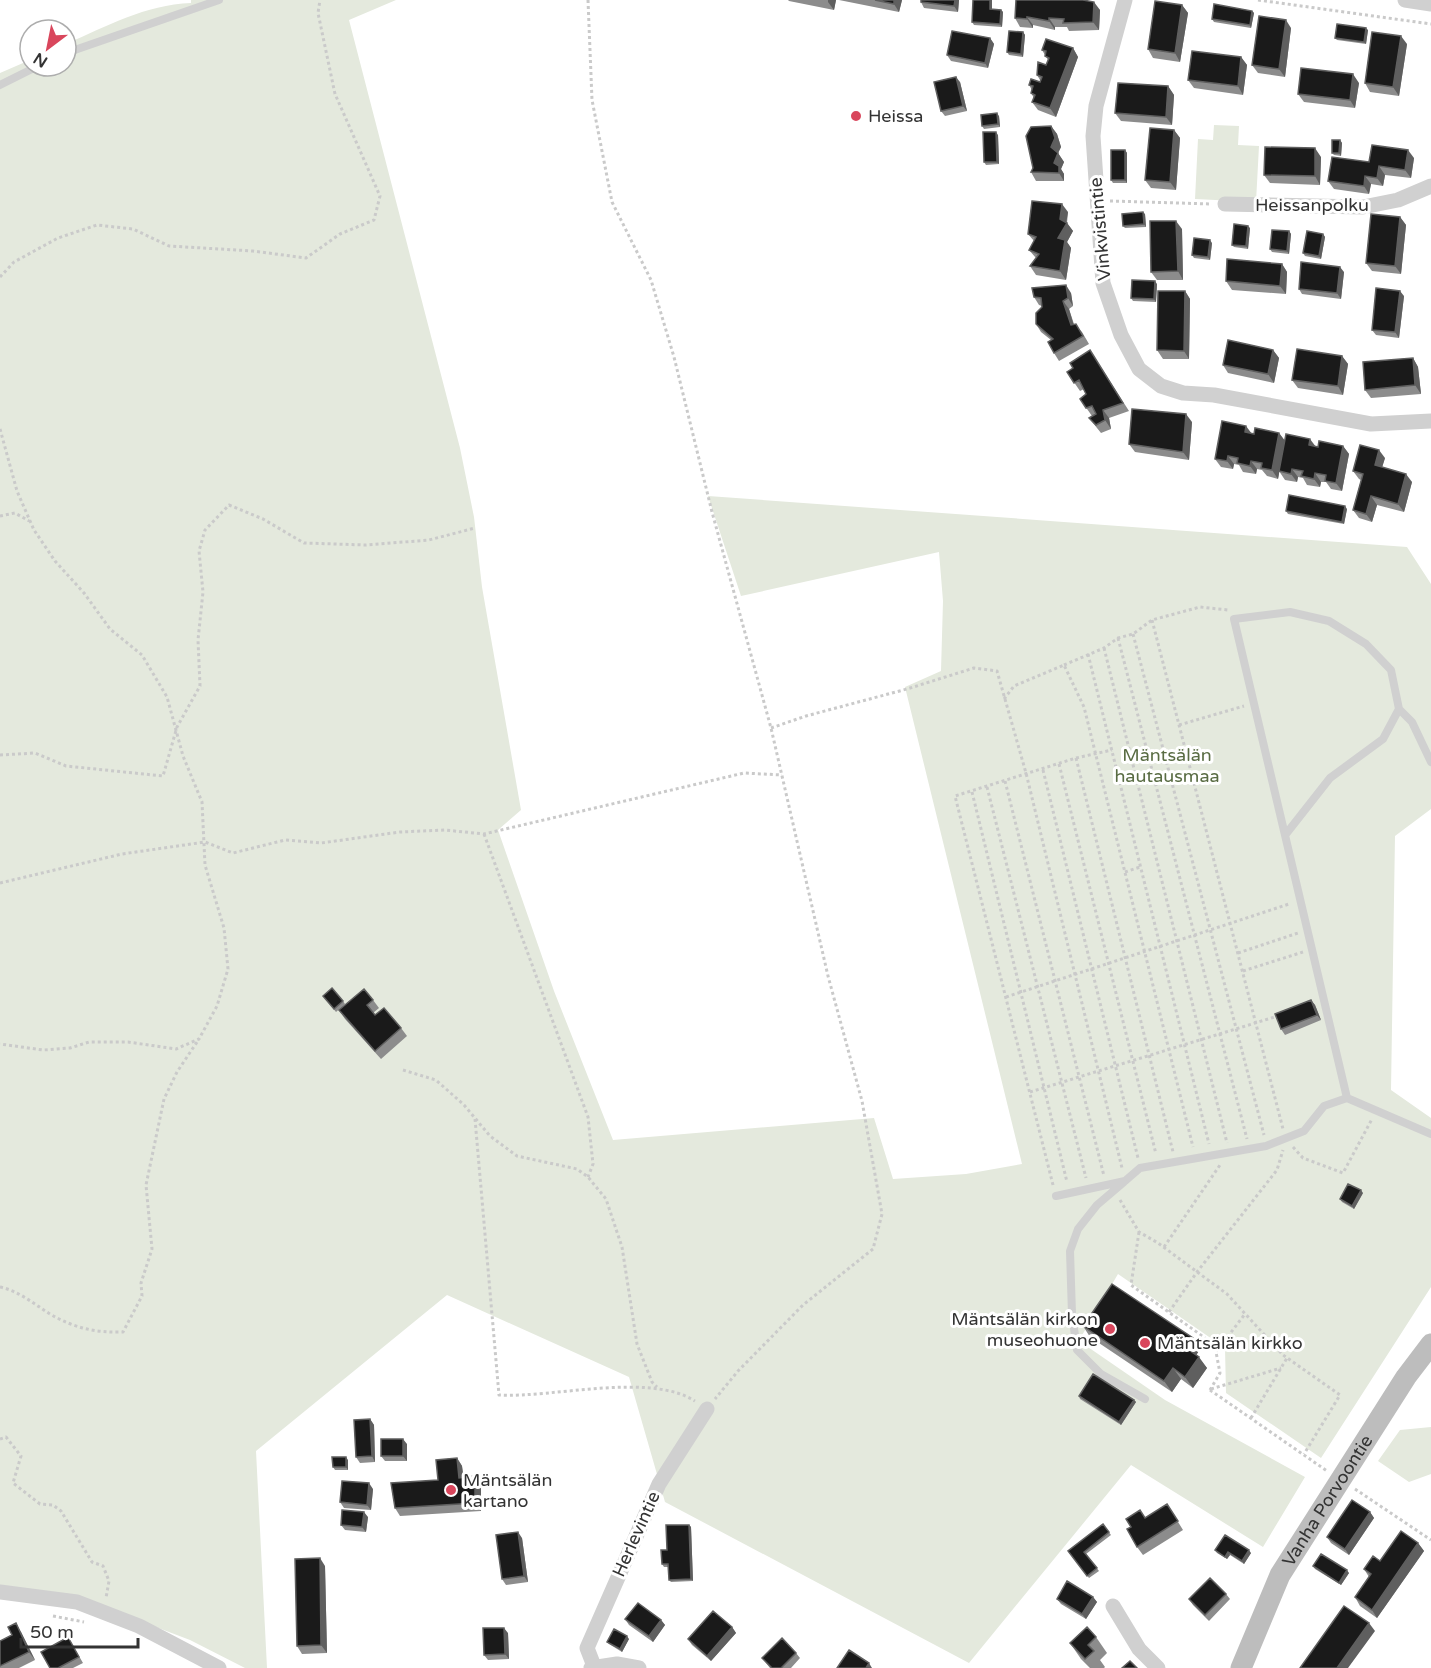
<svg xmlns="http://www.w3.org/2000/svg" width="1431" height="1668" font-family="'Varela Round',sans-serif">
	<rect width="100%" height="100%" fill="#fff"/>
	<path fill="#e4e9dd" d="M191 0H396L349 20 460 448 474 517 482 587 521 810 498 830 554 991 613 1140 874 1118 893 1179 966 1174 1022 1164 905 687 941 671 943 601 939 552 741 596 708 496 1407 547 1431 584V809L1395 836 1391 1090 1431 1118V1287L1321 1458 1226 1393 1225 1348 1118 1274 1081 1337 1085 1345 1165 1400 1305 1477 1263 1547 1131 1465 969 1663 665 1502 629 1377 447 1295 256 1451 267 1668H245L190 1640 77 1597 0 1586V73L30 60V66H66V44C107 26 145 5 191 3Z
		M1214 125 1239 126 1238 145 1259 146 1256 202 1195 199 1198 139 1213 140Z
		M1431 1427V1474L1409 1482 1378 1461 1400 1430Z"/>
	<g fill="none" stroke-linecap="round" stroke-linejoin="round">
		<path stroke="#cacaca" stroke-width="3" stroke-dasharray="3 3" stroke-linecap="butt" d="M588 0 592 100 612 202 651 280 674 357 712 512 771 728 828 976 862 1101 882 1214 873 1249 803 1305 738 1371 715 1399
			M1258 0 1431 24
			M1110 201 1212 204
			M0 277 14 262 58 238 97 225 133 229 169 246 253 251 306 258 340 234 374 220 380 196 335 94 318 13 320 0
			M0 429 17 491 34 530 55 561 84 593 110 629 142 655 167 697 183 756 202 802 205 865 224 928 228 969 217 1006 199 1039 176 1049 128 1042H89L70 1048 43 1050 0 1044
			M0 516 15 513 29 521
			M1152 620 1283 1129
			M1133 634 1264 1135
			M1118 638 1247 1139
			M1104 648 1227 1143
			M1088 654 1209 1144
			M1064 665 1104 648 1118 638 1133 634 1152 620 1200 607 1228 610
			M1004 699 1014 686 1064 665 1084 707 1193 1147
			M1179 725 1244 706
			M771 728 806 716 907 689 974 668 997 671 1026 773 1122 1168
			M0 755 35 753 66 766 163 776 177 727 200 686 198 640 203 592 199 551 205 530 229 505 263 519 304 543 366 545 429 540 475 528
			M1076 758 1173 1152
			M1059 764 1156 1154
			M1043 770 1138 1158
			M1005 781 1104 1176
			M987 787 1086 1178
			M972 792 1067 1182
			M484 834 588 1117 593 1164 588 1177
			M1125 872 1140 867
			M0 883 122 854 205 842 233 853 285 840 321 843 400 832 445 830 484 834 744 773 782 775
			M1238 953 1298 933
			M1243 971 1303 952
			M1006 997 1289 904
			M403 1070 436 1080 464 1105 490 1136 517 1156 577 1169 588 1177 606 1199 622 1247 637 1344 652 1382 657 1387
			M1030 1092 1278 1016
			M475 1119 499 1395C554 1398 649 1372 695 1401
			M1293 1147 1303 1158 1343 1173 1372 1119
			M1053 1185 955 796 1076 758 1112 750
			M1120 1200 1139 1232 1158 1243 1227 1294 1283 1355 1340 1395 1304 1454
			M1139 1232 1131 1285 1219 1348
			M1164 1247 1220 1165
			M0 1287C19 1291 34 1304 50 1314 74 1328 96 1333 123 1332L142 1296 141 1283 152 1249 146 1185 164 1099 177 1072 199 1039
			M1169 1312 1197 1272 1277 1170 1283 1150
			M1211 1389 1281 1368
			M1210 1390 1327 1471
			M1210 1390 1220 1373 1216 1352 1245 1314
			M1251 1418 1287 1358
			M0 1439 6 1437 21 1456 13 1483 40 1504 53 1505 61 1511 92 1562 103 1566 109 1581 106 1598
			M1355 1489 1431 1540
			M53 1616 84 1622"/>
		<path stroke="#d0d0d0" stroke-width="8" d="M66 53 219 0
			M0 85 38 66
			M1431 762 1412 722 1399 709 1391 670 1366 644 1329 621 1290 612 1234 619 1347 1098 1431 1134
			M1286 834 1330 778 1383 739 1399 709
			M1124 1182 1097 1205 1078 1229 1070 1251 1072 1314 1077 1350 1101 1374 1145 1399
			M1056 1196 1125 1181 1140 1168 1266 1146 1304 1131 1324 1106 1347 1098"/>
		<path stroke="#d0d0d0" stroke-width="15" d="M1125 0 1096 106 1093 136 1103 283 1121 335 1139 369 1161 386 1183 393 1214 395 1371 424 1431 421
			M1405 0 1431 4
			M1225 204 1363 207 1398 200 1431 186
			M0 1592 77 1602 139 1626 219 1668
			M1113 1606 1139 1649 1158 1668
			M594 1666 587 1648 659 1484 707 1409
			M591 1668 617 1664 639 1668"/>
		<path stroke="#bdbdbd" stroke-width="21" id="s1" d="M1241 1668 1280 1575 1406 1377 1431 1344"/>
	</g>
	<path fill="#8c8c8c" d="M788 0H836L834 10 789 1Z
		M839 0H902L899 12Z
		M959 0 958 12 924 8 921 2Z
		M1086 1 1100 10 1099 30 1069 31 1067 27H1055V30L1033 25V28L1020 27 1015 18Z
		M1182 5 1188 13 1180 62 1153 58 1148 49Z
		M992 9 1001 10 1003 12 1002 27 974 25 972 22Z
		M1252 11 1254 13 1251 28 1214 22 1212 19Z
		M1291 28 1285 77 1258 73 1252 65Z
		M1368 30 1366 44 1337 40 1335 38Z
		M1023 32 1025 35 1023 57 1009 55 1007 52Z
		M990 38 994 44 988 68 951 61 947 55Z
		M1407 44 1399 96 1370 92 1365 83Z
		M1073 48 1078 57 1056 117 1038 110 1032 102 1034 98 1031 93 1032 90 1029 85 1040 82V80L1037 75 1046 65 1048 60 1042 50Z
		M1241 57 1247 65 1243 95 1194 88 1188 80Z
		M960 82 967 111 945 116 941 111Z
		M1359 83 1355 108 1304 102 1298 94Z
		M1168 86 1174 95 1172 125 1121 121 1115 113Z
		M999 116 1000 127 984 129 982 126Z
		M1051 126 1057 134 1061 147 1058 153 1064 162 1061 169 1064 174V181H1036L1031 172Z
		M1174 130 1180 138 1176 190 1151 188 1145 180Z
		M998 135 999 164 986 165 984 162Z
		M1340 140 1342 143 1341 156 1334 155 1332 153Z
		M1125 150 1127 153V183H1113L1111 180Z
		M1321 157 1320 185 1270 183 1264 175Z
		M1414 158 1411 178 1385 175 1383 186 1371 184 1369 194 1334 189 1328 181 1369 162Z
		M1068 212 1067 223 1073 231 1067 242 1071 248 1066 280 1036 275 1030 266 1036 258 1029 250 1034 241 1028 234Z
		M1145 214 1146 227 1125 228 1123 226Z
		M1400 217 1406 225 1401 274 1372 271 1366 263Z
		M1250 228 1248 249 1234 247 1232 245Z
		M1182 229 1183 280H1157L1151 272Z
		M1289 231 1291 234 1289 254 1272 252 1270 249Z
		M1323 234 1325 237 1321 259 1305 256 1303 253Z
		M1212 243 1210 260 1194 258 1192 255Z
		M1282 264 1287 272 1286 294 1232 290 1226 281Z
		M1344 272 1341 299 1302 294 1299 289Z
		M1157 284 1156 302 1133 301 1131 298Z
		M1185 291 1190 299 1189 359H1163L1157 350Z
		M1071 293 1073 306 1069 309 1074 324 1082 332 1089 344 1059 361 1054 353 1051 340 1041 332 1036 324 1042 307V306L1039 305 1034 297Z
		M1404 296 1399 338 1376 335 1372 330Z
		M1090 350 1129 411 1109 418 1111 429 1101 433 1089 418 1092 416 1080 399 1086 394 1084 389 1080 391 1067 372 1073 368Z
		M1273 350 1279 358 1274 383 1228 373 1223 365Z
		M1342 356 1348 364 1343 395 1298 388 1292 380Z
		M1413 358 1418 367 1421 394 1371 398 1365 390Z
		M1192 422 1189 460 1135 452 1129 444Z
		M1251 433H1279L1285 441 1278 479 1267 476 1262 470 1257 469 1256 474 1243 472 1239 465 1234 464 1233 469 1221 467 1215 459Z
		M1315 446H1343L1349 454 1342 491 1331 489 1326 482H1321L1320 487 1307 485 1303 478 1298 477 1297 482 1285 480 1279 471Z
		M1385 458 1382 467 1412 482 1404 512 1377 505 1372 522 1359 518 1353 510 1361 480 1359 479 1353 471Z
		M1347 509 1344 524 1288 514 1286 511Z
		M323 996 343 1001 345 1004 336 1012Z
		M373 1000 379 1008 373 1013 375 1015 401 1028 407 1036 381 1059 345 1019 339 1010Z
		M1311 1000 1315 1005 1321 1020 1285 1035 1281 1029Z
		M1363 1193 1354 1209 1342 1202 1340 1199Z
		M1083 1326 1193 1338 1200 1349 1196 1355 1207 1368 1193 1388 1181 1379 1172 1392 1090 1337Z
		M1079 1396 1134 1400 1136 1402 1121 1425 1080 1399Z
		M370 1419 374 1425 375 1462 360 1463 356 1457Z
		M407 1444V1461H385L381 1456Z
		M457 1458 462 1466 464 1478 481 1485V1511L400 1516 395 1508 438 1480Z
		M348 1460V1470H335L333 1467Z
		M373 1489 371 1510 344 1508 340 1502Z
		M1167 1504 1183 1530 1143 1555 1137 1547 1146 1518Z
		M1370 1512 1374 1518 1349 1555 1331 1543 1327 1537Z
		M368 1517 366 1532 345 1530 341 1525Z
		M1103 1524 1111 1535 1086 1554 1099 1571 1089 1578 1068 1551Z
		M689 1525 691 1527 693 1581 671 1582 669 1580 668 1567H664L662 1564 667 1550Z
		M522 1538 528 1582 506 1585 502 1579Z
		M1418 1543 1424 1551 1377 1618 1360 1606 1355 1597 1369 1577 1364 1569Z
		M1215 1550 1251 1553 1244 1564 1230 1555 1227 1559 1217 1553Z
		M325 1566 327 1653 302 1654 297 1646Z
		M1313 1566 1349 1573 1341 1585 1315 1569Z
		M1226 1594 1230 1599 1209 1621 1193 1605 1189 1599Z
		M1093 1597 1097 1602 1086 1619 1061 1604 1057 1599Z
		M625 1619 661 1620 665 1625 653 1642 629 1625Z
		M732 1627 736 1633 711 1661 692 1645 688 1639Z
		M21 1632 35 1660 19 1668H0V1641Z
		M508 1633 509 1659 488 1660 484 1655Z
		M68 1637 83 1663 73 1668H50Z
		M1096 1637 1107 1653 1100 1660 1105 1667 1104 1668H1090L1081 1659 1070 1643Z
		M629 1639 622 1652 609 1644 607 1642Z
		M796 1653 800 1658 791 1668H770L762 1658Z"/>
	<path fill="#5f5f5f" d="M828 0H836L834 10 828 2Z
		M894 0H902L899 12 894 4Z
		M955 0H959L958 12 954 6Z
		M990 0H992V12L990 9Z
		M1094 2 1100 10 1099 30 1093 22Z
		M1182 5 1188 13 1180 62 1175 53Z
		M1001 10 1003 12 1002 27 1000 24Z
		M1252 11 1254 13 1251 28 1250 25Z
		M1027 17 1033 25V28L1027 19Z
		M1049 18 1055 27V30L1049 21Z
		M1286 20 1291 28 1285 77 1279 69Z
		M1366 28 1368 30 1366 44 1364 42Z
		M1023 32 1025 35 1023 57 1021 54Z
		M1401 36 1407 44 1399 96 1393 87Z
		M990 38 994 44 988 68 985 63Z
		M1073 48 1078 57 1056 117 1050 108Z
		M1241 57 1247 65 1243 95 1238 86Z
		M1353 74 1359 83 1355 108 1350 100Z
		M956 77 960 82 967 111 963 106Z
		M1168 86 1174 95 1172 125 1166 117Z
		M997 113 999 116 1000 127 998 124Z
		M1051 126 1057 134 1061 147 1057 155 1051 147Z
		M1174 130 1180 138 1176 190 1170 182Z
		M996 132 998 135 999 164 997 162Z
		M1340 140 1342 143 1341 156 1339 153Z
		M1315 148 1321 157 1320 185 1315 176Z
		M1125 150 1127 153V183L1125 180Z
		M1408 150 1414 158 1411 178 1405 170Z
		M1058 153 1064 162 1061 169 1064 174V181L1059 173 1054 163Z
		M1379 166 1385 175 1383 186 1377 178Z
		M1365 176 1371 184 1369 194 1364 186Z
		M1062 204 1068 212 1066 224 1067 223 1073 231 1067 242 1071 248 1066 280 1060 271 1058 238Z
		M1143 212 1145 214 1146 227 1144 224Z
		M1400 217 1406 225 1401 274 1395 266Z
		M1176 221 1182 229 1183 280 1178 271Z
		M1248 226 1250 228 1248 249 1246 246Z
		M1289 231 1291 234 1289 254 1287 251Z
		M1323 234 1325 237 1321 259 1319 256Z
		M1210 240 1212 243 1210 260 1208 257Z
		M1282 264 1287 272 1286 294 1280 286Z
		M1340 267 1344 272 1341 299 1337 293Z
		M1155 281 1157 284 1156 302 1154 299Z
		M1066 285 1071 293 1073 306 1068 298Z
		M1185 291 1190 299 1189 359 1184 351Z
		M1400 291 1404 296 1399 338 1395 332Z
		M1063 301 1069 309 1076 333 1071 325Z
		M1273 350 1279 358 1274 383 1268 374Z
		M1342 356 1348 364 1343 395 1338 386Z
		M1413 358 1418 367 1421 394 1415 385Z
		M1103 410 1109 418 1111 429 1105 420Z
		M1186 414 1192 422 1189 460 1183 452Z
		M1246 426 1252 434 1245 432Z
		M1279 433 1285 441 1278 479 1272 470Z
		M1310 439 1316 447 1309 445Z
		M1343 446 1349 454 1342 491 1336 483Z
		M1379 450 1385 458 1380 474 1375 465Z
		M1228 456 1234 464 1233 469 1227 461Z
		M1251 461 1257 469 1256 474 1250 466Z
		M1292 469 1298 477 1297 482 1291 474Z
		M1315 473 1321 482 1320 487 1314 479Z
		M1406 474 1412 482 1404 512 1398 504Z
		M1371 496 1377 505 1372 522 1366 514Z
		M1345 506 1347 509 1344 524 1342 522Z
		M1311 1000 1315 1005 1321 1020 1317 1015Z
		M1361 1190 1363 1193 1354 1209 1352 1206Z
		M1193 1338 1200 1349 1194 1359 1186 1348Z
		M1199 1357 1207 1368 1193 1388 1185 1377Z
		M1173 1368 1181 1379 1172 1392 1164 1381Z
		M1134 1400 1136 1402 1121 1425 1119 1422Z
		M370 1419 374 1425 375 1462 372 1456Z
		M403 1439 407 1444V1461L403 1456Z
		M346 1457 348 1460V1470L346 1467Z
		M457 1458 462 1466 464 1486 459 1478Z
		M475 1476 481 1485V1511L475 1503Z
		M369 1483 373 1489 371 1510 367 1505Z
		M364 1512 368 1517 366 1532 362 1527Z
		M1370 1512 1374 1518 1349 1555 1345 1549Z
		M689 1525 691 1527 693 1581 691 1579Z
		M518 1532 522 1538 528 1582 524 1576Z
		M1418 1543 1424 1551 1377 1618 1372 1610Z
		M1249 1550 1251 1553 1244 1564 1242 1561Z
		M1228 1552 1230 1555 1227 1559 1225 1557Z
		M320 1558 325 1566 327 1653 321 1645Z
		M1347 1570 1349 1573 1341 1585 1339 1583Z
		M1093 1597 1097 1602 1086 1619 1082 1614Z
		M661 1620 665 1625 653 1642 649 1636Z
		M16 1623 21 1632 35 1660 29 1652Z
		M1369 1623 1375 1631 1348 1668H1337Z
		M732 1627 736 1633 711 1661 707 1656Z
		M504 1628 508 1633 509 1659 505 1654Z
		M627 1636 629 1639 622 1652 620 1649Z
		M869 1663 872 1668H866Z"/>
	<path fill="#1a1a1a" stroke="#5f5f5f" stroke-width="1.5" d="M875 0H894V4Z
		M921 0H955L954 6 921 2Z
		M973 0H990V9L1001 10 1000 24 972 22Z
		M1016 0H1083L1094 2 1093 22 1063 23 1064 19 1049 18V21L1027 17V19L1015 18Z
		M1155 1 1182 5 1175 53 1148 49Z
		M1214 4 1252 11 1250 25 1212 19Z
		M1259 16 1286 20 1279 69 1252 65Z
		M1337 24 1366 28 1364 42 1335 38Z
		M952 31 990 38 985 63 947 55Z
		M1009 31 1023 32 1021 54 1007 52Z
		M1372 32 1401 36 1393 87 1365 83Z
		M1046 39 1073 48 1050 108 1032 102 1035 95 1031 93 1033 86 1029 85 1031 79 1040 82 1042 77 1037 75 1038 62 1046 65 1049 58 1045 56 1046 51 1042 50Z
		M1192 51 1241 57 1238 86 1188 80Z
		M1301 68 1353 74 1350 100 1298 94Z
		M956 77 963 106 941 111 934 82Z
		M1118 83 1168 86 1166 117 1115 113Z
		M997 113 998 124 982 126 981 115Z
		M1051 126 1055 138 1051 147 1058 153 1054 163 1059 166V173L1031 172 1033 168 1026 136 1031 127Z
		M1150 128 1174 130 1170 182 1145 180Z
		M983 132H996L997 162H984Z
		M1332 140H1340L1339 153H1332Z
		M1372 145 1408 150 1405 170 1379 166 1377 178 1365 176 1364 186 1328 181 1332 157 1369 162Z
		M1265 147 1315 148V176L1264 175Z
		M1111 150H1125V180H1111Z
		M1032 201 1062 204 1060 219 1067 223 1058 238 1065 240 1060 271 1030 266 1039 254 1029 250 1036 237 1028 234Z
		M1143 212 1144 224 1123 226 1122 214Z
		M1371 214 1400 217 1395 266 1366 263Z
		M1150 221H1176L1178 271 1151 272Z
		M1234 224 1248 226 1246 246 1232 245Z
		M1272 230 1289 231 1287 251 1270 249Z
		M1307 231 1323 234 1319 256 1303 253Z
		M1194 238 1210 240 1208 257 1192 255Z
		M1227 259 1282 264 1280 286 1226 281Z
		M1301 262 1340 267 1337 293 1299 289Z
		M1132 280 1155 281 1154 299 1131 298Z
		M1066 285 1068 298 1063 301 1071 325 1076 324 1083 336 1054 353 1048 342 1053 339 1036 324V313L1042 307 1041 298 1034 297 1032 288Z
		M1376 288 1400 291 1395 332 1372 330Z
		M1158 291H1185L1184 351 1157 350Z
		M1228 340 1273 350 1268 374 1223 365Z
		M1297 349 1342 356 1338 386 1292 380Z
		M1090 350 1123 403 1103 410 1105 420 1096 425 1089 418 1096 414 1092 406 1086 408 1080 399 1086 394 1079 380 1074 383 1067 372 1073 368 1070 363Z
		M1413 358 1415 385 1365 390 1363 362Z
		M1132 409 1186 414 1183 452 1129 444Z
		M1222 421 1246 426 1245 432 1254 434 1255 428 1279 433 1272 470 1261 468 1262 463 1251 461 1250 466 1237 463 1238 458 1228 456 1227 461 1215 459Z
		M1286 434 1310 439 1309 445 1318 447 1319 441 1343 446 1336 483 1325 481 1326 475 1315 473 1314 479 1301 476 1303 471 1292 469 1291 474 1279 471Z
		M1360 445 1379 450 1375 465 1406 474 1398 504 1371 496 1366 514 1353 510 1363 474 1353 471Z
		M1289 495 1345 506 1342 522 1286 511Z
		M332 988 343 1001 334 1009 323 996Z
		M364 989 373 1000 367 1005 375 1015 384 1008 401 1028 375 1051 339 1010Z
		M1311 1000 1317 1015 1281 1029 1275 1014Z
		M1348 1184 1361 1190 1352 1206 1340 1199Z
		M1112 1284 1193 1338 1186 1348 1199 1357 1185 1377 1173 1368 1164 1381 1083 1326Z
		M1093 1374 1134 1400 1119 1422 1079 1396Z
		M370 1419 372 1456 356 1457 354 1420Z
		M381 1439H403V1456H381Z
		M332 1457H346V1467H333Z
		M457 1458 459 1478 475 1476V1503L395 1508 391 1483 438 1480 436 1460Z
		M342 1481 369 1483 367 1505 340 1502Z
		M1352 1500 1370 1512 1345 1549 1327 1537Z
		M1167 1504 1178 1521 1137 1547 1127 1529 1131 1527 1126 1519 1140 1510 1145 1518Z
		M342 1510 364 1512 362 1527 341 1525Z
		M1103 1524 1109 1532 1084 1552 1097 1568 1087 1576 1068 1551Z
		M666 1525H689L691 1579 669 1580 668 1564H662L661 1550H667Z
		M1401 1531 1418 1543 1372 1610 1355 1597 1371 1574 1364 1569 1373 1556 1380 1561Z
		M518 1532 524 1576 502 1579 496 1535Z
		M1225 1535 1249 1550 1242 1561 1228 1552 1225 1557 1215 1550Z
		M1321 1554 1347 1570 1339 1583 1313 1566Z
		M320 1558 321 1645 297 1646 295 1559Z
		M1210 1578 1226 1594 1205 1615 1189 1599Z
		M1067 1581 1093 1597 1082 1614 1057 1599Z
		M638 1603 661 1620 649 1636 625 1619Z
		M1344 1606 1369 1623 1337 1668H1300Z
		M713 1611 732 1627 707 1656 688 1639Z
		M16 1623 29 1652 0 1666V1641L12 1635 8 1627Z
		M1087 1627 1096 1637 1088 1645 1094 1651 1085 1659 1070 1643Z
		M483 1628H504L505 1654 484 1655Z
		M614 1629 627 1636 620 1649 607 1642Z
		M68 1637 79 1657 58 1668H50L41 1652Z
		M782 1638 796 1653 781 1668H772L762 1658Z
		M849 1650 869 1663 866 1668H837Z
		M1130 1661 1137 1668H1122Z"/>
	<g fill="#d9465c" stroke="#fff" stroke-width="2">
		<circle cx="856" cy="116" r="6"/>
		<circle cx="1110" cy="1329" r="6"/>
		<circle cx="1145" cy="1343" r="6"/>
		<circle cx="451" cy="1490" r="6"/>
	</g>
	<g text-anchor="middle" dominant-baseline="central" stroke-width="6" stroke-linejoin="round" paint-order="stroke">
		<g font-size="18" fill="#333" stroke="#fff" text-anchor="start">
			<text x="868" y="116">Heissa</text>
			<text x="1098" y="1319" text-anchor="end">Mäntsälän kirkon<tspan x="1098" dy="21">museohuone</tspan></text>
			<text x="1157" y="1343">Mäntsälän kirkko</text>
			<text x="463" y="1480">Mäntsälän<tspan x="463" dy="21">kartano</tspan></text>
		</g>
		<g font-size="18" fill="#333" stroke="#fff">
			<text x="1312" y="205">Heissanpolku</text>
			<text transform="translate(1100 229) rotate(-95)">Vinkvistintie</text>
			<text stroke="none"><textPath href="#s1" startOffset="189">Vanha Porvoontie</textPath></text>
			<text transform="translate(636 1534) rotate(-66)">Herlevintie</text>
		</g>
		<g font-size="18" fill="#596c43" stroke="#fff">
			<text x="1167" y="755">Mäntsälän<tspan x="1167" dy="21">hautausmaa</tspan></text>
		</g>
	</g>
	<g transform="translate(48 48) rotate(212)"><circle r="28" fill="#ffffff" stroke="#adadad" stroke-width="1.5"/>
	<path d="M0-4.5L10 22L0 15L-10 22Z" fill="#d9465c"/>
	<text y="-9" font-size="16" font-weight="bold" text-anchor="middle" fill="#333333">N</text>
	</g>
	<path d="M21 1638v9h117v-9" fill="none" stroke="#333333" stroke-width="3"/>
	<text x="30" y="1638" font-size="18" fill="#333333" stroke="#ffffff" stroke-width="4.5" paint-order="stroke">50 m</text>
</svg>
